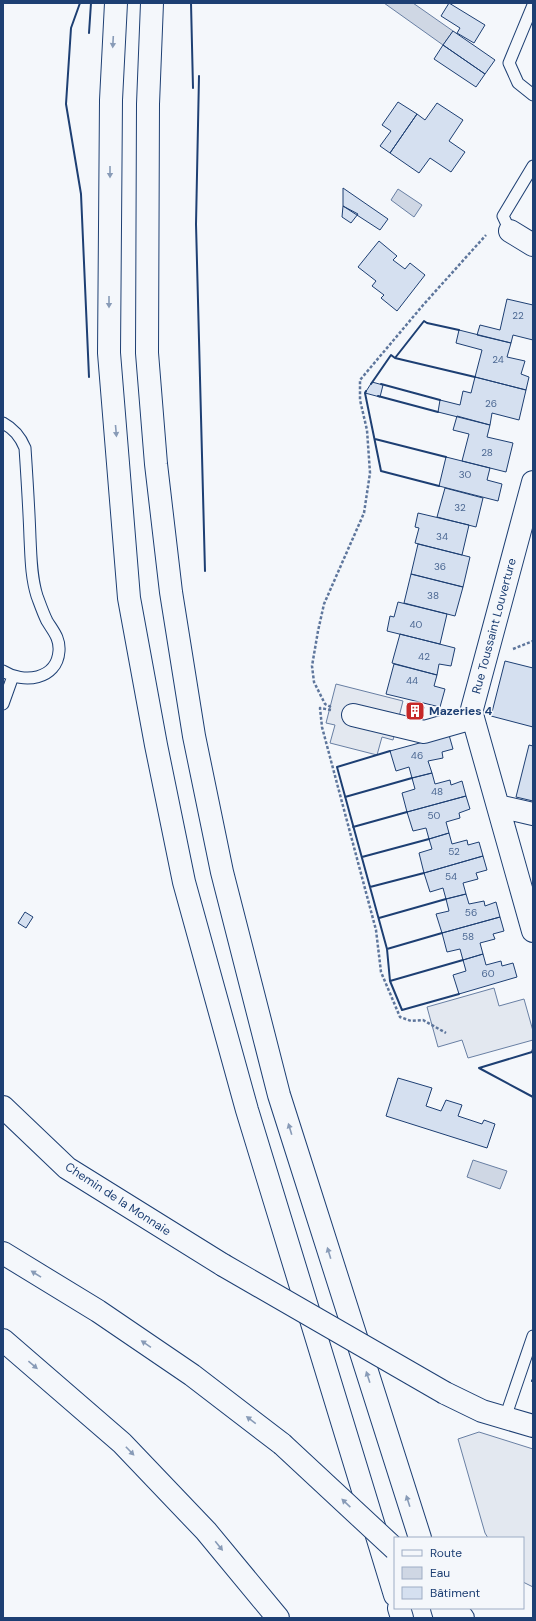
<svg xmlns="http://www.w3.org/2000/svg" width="536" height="1621" font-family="'DM Sans',sans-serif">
	<rect width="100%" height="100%" fill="#f4f7fb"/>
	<path fill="#e3e8f0" stroke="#687fa3" d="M336 684 403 701 393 740 382 737 377 755 330 743 335 725 326 723Z
		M494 988 499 1006 524 999 533 1031V1040L468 1058 462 1040 438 1047 427 1007Z
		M479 1432 533 1449V1587L523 1582V1538H488L485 1533 458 1439Z"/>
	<path fill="#cfd7e4" stroke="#687fa3" d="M384 3H413L453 31 443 45Z
		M398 189 422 205 414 217 391 200Z
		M473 1160 507 1171 500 1189 467 1177Z"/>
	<path fill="#d5e0f0" stroke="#1d3f73" d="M449 3 485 25 474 43 457 33 460 28 441 16Z
		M453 31 495 60 485 74 443 45Z
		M443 45 485 74 476 87 434 59Z
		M398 102 417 114 390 153 380 146 391 131 382 125Z
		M437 103 463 120 449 141 465 152 451 172 430 158 419 173 390 153 417 114 425 120Z
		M343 188 388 219 380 230 343 206Z
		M343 206 358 214 351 223 342 217Z
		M379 241 397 256 393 260 405 269 410 263 425 275 397 311 381 298 384 295 372 286 376 281 358 267Z
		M507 299 533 305V340L513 335 511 343 477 335 480 325 500 330Z
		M459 330 511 343 507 357 525 361 521 374 529 377 526 390 475 377 482 350 456 343Z
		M475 377 526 390 519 420 492 413 490 425 438 412 440 400 460 405 463 391 471 393Z
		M372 382 383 385 380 397 365 393Z
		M457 416 490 425 487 437 513 443 506 472 462 461 469 434 453 430Z
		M446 457 490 468 487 480 502 484 498 501 439 486Z
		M445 488 483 498 476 527 437 517Z
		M418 513 469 525 462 555 415 543 419 528 415 527Z
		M418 544 470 557 463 587 411 574Z
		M411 574 463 587 455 616 404 603Z
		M398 602 447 614 440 644 387 631 390 616 394 617Z
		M400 634 455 648 451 666 439 664 437 675 392 663Z
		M505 661 533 668V727L491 716Z
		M394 664 437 675 434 686 445 689 440 707 386 694Z
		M409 704 424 707 422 717 407 714Z
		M449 735 453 749 442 752 443 758 428 761 432 773 412 778 409 767 396 771 390 751Z
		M529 745 533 746V801L516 797Z
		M432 773 435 784 450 780 451 785 462 781 466 796 407 812 402 793 415 789 412 778Z
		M466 796 470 809 459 813 460 818 446 822 449 833 429 839 426 828 413 831 407 812Z
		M449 833 452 844 467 840 468 845 479 842 483 856 424 873 419 853 432 849 429 839Z
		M483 856 487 870 476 873 478 879 463 883 466 894 446 899 443 888 430 892 424 873Z
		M466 894 469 904 484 901 485 906 496 902 500 917 442 933 436 914 449 911 446 899Z
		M25 912 33 917 26 928 18 923Z
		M500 917 504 931 493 934 495 939 480 943 483 954 463 960 460 949 447 952 442 933Z
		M483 954 486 965 501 961 502 966 513 963 517 977 459 994 453 975 466 971 463 960Z
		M398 1078 432 1088 426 1106 441 1111 446 1100 462 1105 458 1116 482 1124 484 1120 495 1124 487 1148 386 1116Z"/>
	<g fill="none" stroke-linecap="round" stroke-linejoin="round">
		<g stroke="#1d3f73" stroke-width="13">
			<path id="service" d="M533 5 509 63 518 83 533 95
				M510 231 503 216 533 166
				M3 423C14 429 20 436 25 448 27 478 29 508 30 538 31 557 31 577 37 596 40 604 43 613 47 621 53 631 60 638 59 651 57 680 23 684 3 671
				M3 704 13 676
				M505 1418 533 1336"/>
		</g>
		<g stroke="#1d3f73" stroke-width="24">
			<path id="minor" d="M510 231 533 245
				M533 482 472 709 473 718 533 931
				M353 715 424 732 473 718
				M498 806 533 814"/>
		</g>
		<g stroke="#1d3f73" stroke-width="24">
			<path id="tertiary" d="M3 1107 67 1168 223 1265
				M445 1393 482 1411 533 1426"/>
		</g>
		<g stroke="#1d3f73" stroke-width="24">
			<path id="trunk" d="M3 1253 98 1311 192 1375 282 1444
				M454 1608 463 1618"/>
		</g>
		<g stroke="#1d3f73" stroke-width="24">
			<path id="motorway" d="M116 3 111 100 109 353 129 598 156 745 184 882 247 1110 395 1595
				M152 3 148 104 147 353 156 464 171 592 194 736 222 872 279 1095 420 1538
				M3 1340 122 1443 206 1531 278 1618
				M399 1608 402 1618
				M442 1608 445 1618"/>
		</g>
		<path stroke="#5e769c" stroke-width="2.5" stroke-dasharray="3 2" stroke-linecap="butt" d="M513 649 533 641
			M331 707 325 704 314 682 312 666 318 631 324 604 364 513 370 473 367 430 360 400V380L424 304 486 235
			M331 710 320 708 322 727 376 930 381 972 400 1017 411 1021 423 1020 446 1033"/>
		<use href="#service" stroke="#f4f7fb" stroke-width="11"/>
		<use href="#minor" stroke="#f4f7fb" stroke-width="22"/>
		<use href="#tertiary" stroke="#f4f7fb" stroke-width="22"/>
		<use href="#trunk" stroke="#f4f7fb" stroke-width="22"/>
		<use href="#motorway" stroke="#f4f7fb" stroke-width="22"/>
		<g stroke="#1d3f73" stroke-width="24" stroke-linecap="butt">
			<path id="tertiary-bridge" d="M223 1265 445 1393"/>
		</g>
		<g stroke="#1d3f73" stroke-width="24" stroke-linecap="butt">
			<path id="trunk-bridge" d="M282 1444 395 1549"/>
		</g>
		<use href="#tertiary-bridge" stroke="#f4f7fb" stroke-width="22"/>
		<use href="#trunk-bridge" stroke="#f4f7fb" stroke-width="22"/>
		<path stroke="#1d3f73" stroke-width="2" d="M80 3 71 28 66 104 81 194 89 377
			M191 3 193 88
			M89 33 91 3
			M199 76 196 224 205 571
			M395 358 475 377
			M371 384 391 355 395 358 424 321 427 323 459 330
			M381 384 440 400
			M366 391 365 393 381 471 439 486
			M378 396 438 412
			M375 439 446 457
			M390 751 337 767 387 949 390 981 402 1010 459 994
			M345 797 412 778
			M353 827 407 812
			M362 857 429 839
			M370 887 424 873
			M379 918 446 899
			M387 949 442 933
			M390 981 463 960
			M533 1049 532 1052 479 1068 533 1097
			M532 1381 533 1379"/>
	</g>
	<defs><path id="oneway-solid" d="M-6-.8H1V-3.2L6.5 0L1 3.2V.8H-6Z"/></defs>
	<g fill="#889bb7">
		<use href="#oneway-solid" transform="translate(113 42) rotate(93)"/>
		<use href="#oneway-solid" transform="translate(110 172) rotate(90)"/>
		<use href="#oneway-solid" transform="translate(109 302) rotate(90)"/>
		<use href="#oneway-solid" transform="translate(116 431) rotate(85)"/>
		<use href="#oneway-solid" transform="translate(290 1129) rotate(-107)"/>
		<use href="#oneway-solid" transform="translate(329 1253) rotate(-107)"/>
		<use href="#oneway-solid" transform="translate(36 1274) rotate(-148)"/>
		<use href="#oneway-solid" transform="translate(146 1344) rotate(-146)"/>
		<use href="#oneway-solid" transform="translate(33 1365) rotate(40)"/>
		<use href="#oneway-solid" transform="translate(368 1377) rotate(-108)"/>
		<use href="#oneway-solid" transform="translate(251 1420) rotate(-143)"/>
		<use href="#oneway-solid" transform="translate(130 1451) rotate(46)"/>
		<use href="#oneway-solid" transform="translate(408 1501) rotate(-108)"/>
		<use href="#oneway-solid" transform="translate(346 1503) rotate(-137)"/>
		<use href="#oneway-solid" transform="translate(219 1546) rotate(51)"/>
	</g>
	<defs>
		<g id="building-square" transform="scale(1)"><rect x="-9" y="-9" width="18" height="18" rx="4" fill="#c62828" stroke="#f4f7fb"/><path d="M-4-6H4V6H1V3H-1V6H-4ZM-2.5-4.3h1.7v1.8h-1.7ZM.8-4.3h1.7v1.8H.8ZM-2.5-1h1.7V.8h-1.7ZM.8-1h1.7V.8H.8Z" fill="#fff"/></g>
	</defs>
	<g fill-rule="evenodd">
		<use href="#building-square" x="415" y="711"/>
	</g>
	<g text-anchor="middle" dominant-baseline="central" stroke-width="3" stroke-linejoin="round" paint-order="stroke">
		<g font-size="10" fill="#4b6792">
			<text x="518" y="315">22</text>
			<text x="498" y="359">24</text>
			<text x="491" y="403">26</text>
			<text x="487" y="452">28</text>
			<text x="465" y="474">30</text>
			<text x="460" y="507">32</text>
			<text x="442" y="536">34</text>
			<text x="440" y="566">36</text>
			<text x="433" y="595">38</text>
			<text x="416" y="624">40</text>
			<text x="424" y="656">42</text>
			<text x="412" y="680">44</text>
			<text x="417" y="755">46</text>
			<text x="437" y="791">48</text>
			<text x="434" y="815">50</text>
			<text x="454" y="851">52</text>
			<text x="451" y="876">54</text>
			<text x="471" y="912">56</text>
			<text x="468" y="936">58</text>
			<text x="488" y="973">60</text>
		</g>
		<g font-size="12" fill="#1d3f73" stroke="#f4f7fb">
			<text transform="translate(494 626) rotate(-75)">Rue Toussaint Louverture</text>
			<text transform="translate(118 1199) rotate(33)">Chemin de la Monnaie</text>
		</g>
		<g font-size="12" font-weight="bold" fill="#1d3f73" stroke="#f4f7fb" text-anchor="start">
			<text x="429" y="711">Mazeries 4</text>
		</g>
	</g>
	<rect width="536" height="1621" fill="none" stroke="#1d3f73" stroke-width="8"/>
	<rect x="394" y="1537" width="130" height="72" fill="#f4f7fb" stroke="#9eadc5"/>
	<rect x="402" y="1550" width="20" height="6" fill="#f4f7fb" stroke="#9eadc5"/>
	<text x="430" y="1557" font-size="12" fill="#1d3f73">Route</text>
	<rect x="402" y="1567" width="20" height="12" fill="#cfd7e4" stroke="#9eadc5"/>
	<text x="430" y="1577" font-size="12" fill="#1d3f73">Eau</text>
	<rect x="402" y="1587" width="20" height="12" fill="#d5e0f0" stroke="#9eadc5"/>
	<text x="430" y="1597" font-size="12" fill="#1d3f73">Bâtiment</text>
</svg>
